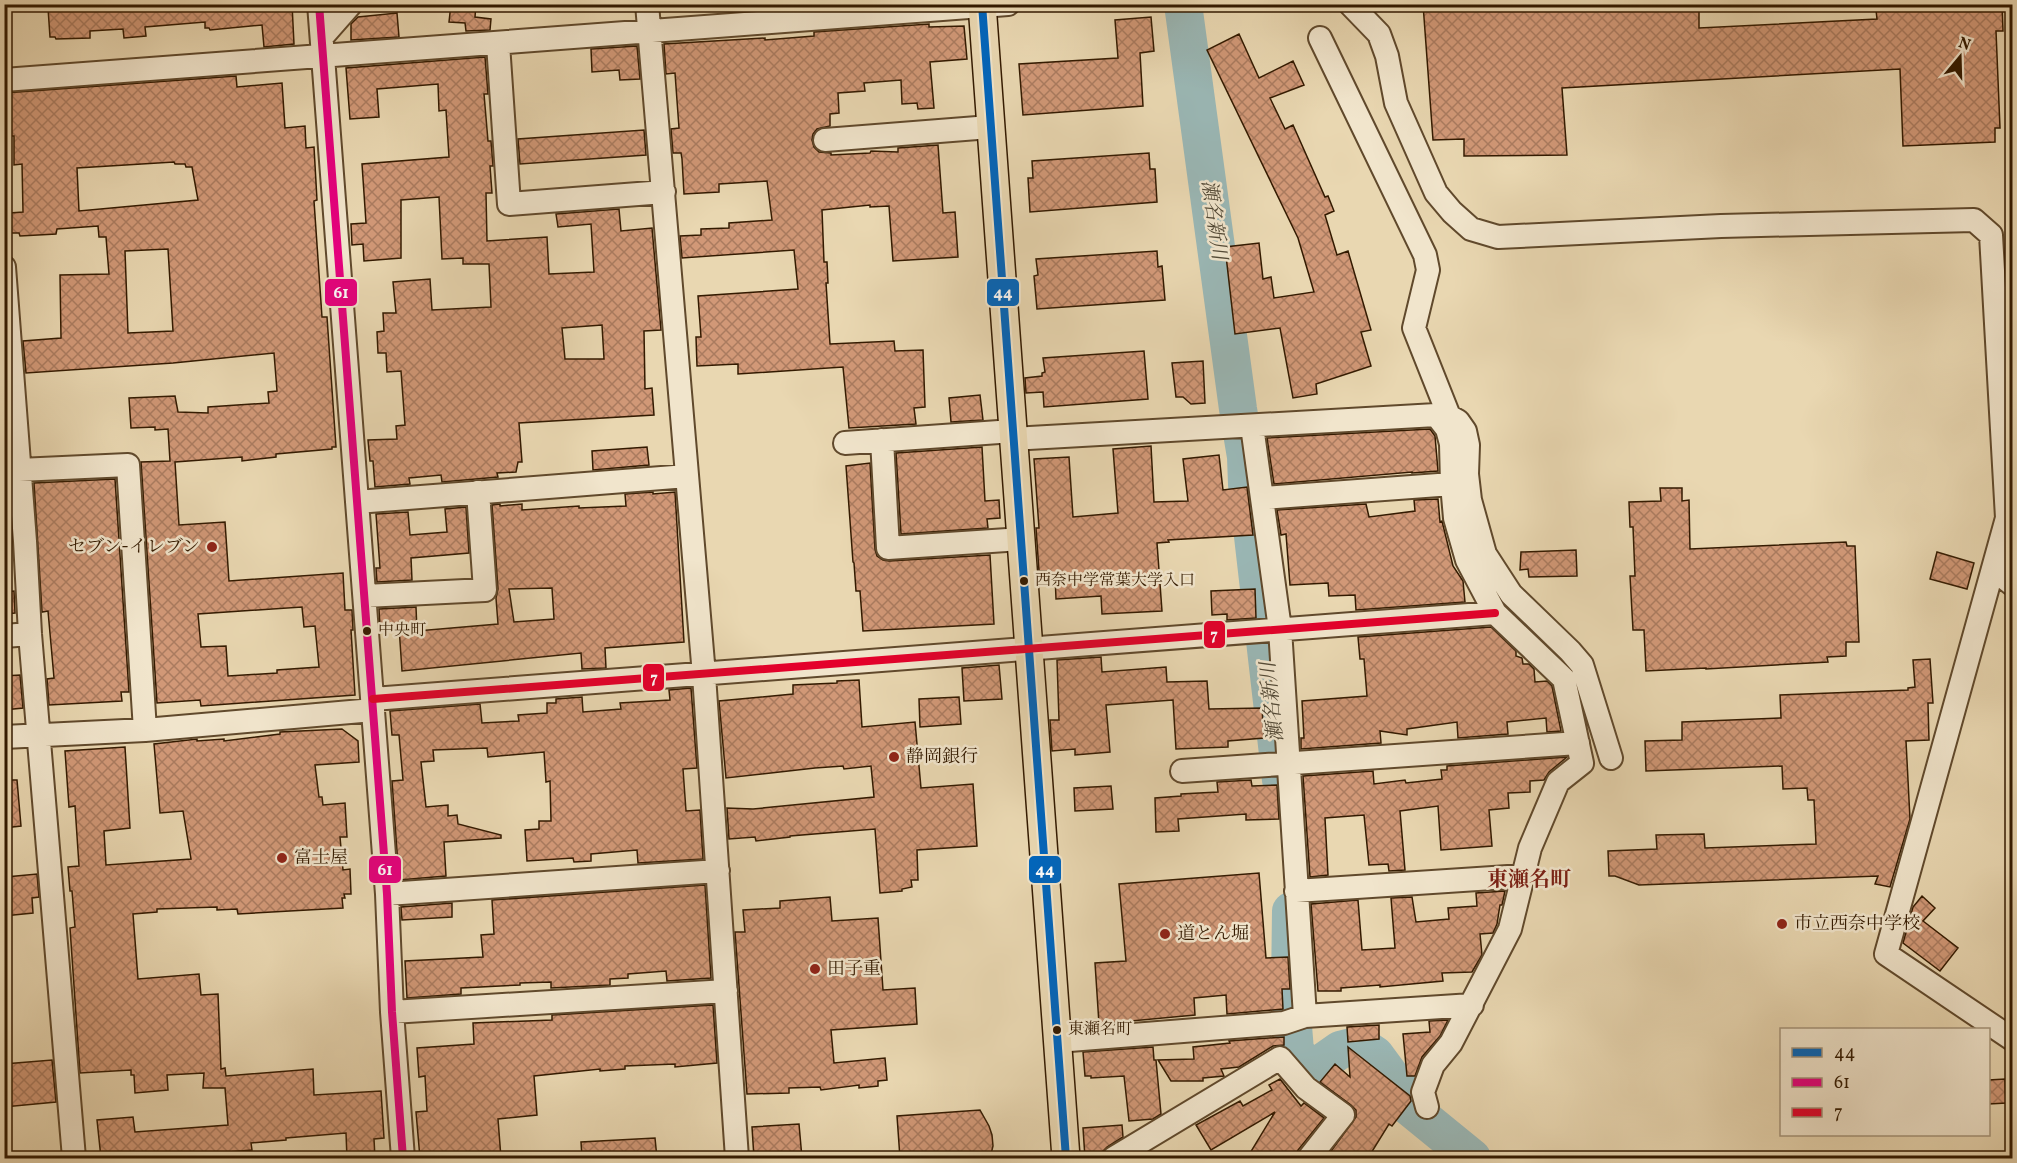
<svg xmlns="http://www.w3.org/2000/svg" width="2017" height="1163" font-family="Vollkorn,'Noto Serif JP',serif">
	<defs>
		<pattern id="building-cross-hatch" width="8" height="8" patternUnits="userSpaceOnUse" patternTransform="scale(1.5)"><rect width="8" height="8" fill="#d19877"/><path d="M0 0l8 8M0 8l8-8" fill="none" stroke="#aa7b5f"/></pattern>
	</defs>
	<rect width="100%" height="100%" fill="#e9d7b1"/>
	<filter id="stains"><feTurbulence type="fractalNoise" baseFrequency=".00333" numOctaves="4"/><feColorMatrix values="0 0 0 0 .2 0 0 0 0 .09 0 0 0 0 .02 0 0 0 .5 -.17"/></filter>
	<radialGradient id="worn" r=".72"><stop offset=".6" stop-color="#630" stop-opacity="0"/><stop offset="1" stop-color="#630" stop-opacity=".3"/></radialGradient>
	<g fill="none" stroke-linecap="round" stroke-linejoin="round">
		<path stroke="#9ab7b5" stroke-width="38" d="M1183 4 1238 409 1246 457 1247 484 1281 780
			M1291 911 1290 989 1295 1051 1310 1071 1340 1050 1360 1045 1375 1055 1400 1089 1407 1105 1472 1158"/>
	</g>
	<path fill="url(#building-cross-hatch)" stroke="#331a00" stroke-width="1.5" fill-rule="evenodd" d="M72 4H292L294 44 264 47 262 25 210 30 209 28H205V22L145 27 146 36 124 38 123 29 90 31V38L56 39 55 37H50L48 8 72 6Z
		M451 4H476L475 17 491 19 490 30 466 31 465 23 449 22Z
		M1423 4H1675L1676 10 1699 9V28L1877 19 1876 10 2002 4 2003 31H1996L2000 128H1995V142L1903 146 1900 69 1562 88 1567 155 1464 156V139L1433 140Z
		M397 13 399 37 351 40V24L358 17Z
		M1151 17 1154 51 1140 53 1143 106 1023 115 1019 64 1118 58 1115 20Z
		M929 24V27L964 26 967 59 930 62 934 108 918 109 917 103 902 104 901 80 864 83 865 91 838 93 839 113 830 114V126L817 129 813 134 812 140 814 147 819 152 831 153V155L870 153 871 151 898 152V148L938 145 943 213 955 212 958 257 893 261 889 206 870 207V205L822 210 824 262H827L828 283H826L830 344 894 341 895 351 923 350 925 407 914 408 916 424 849 428 843 367 738 374V364L697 366 696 337H701L698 296 798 289 794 250 682 258 680 236 701 235V229L729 228V223L772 220 767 181 719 184V192L684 194 682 159 681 153H673L671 129 679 128 675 73 666 74 664 44 765 38V40L814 36V32Z
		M1239 34 1259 78 1293 61 1304 85 1270 98 1285 129 1293 125 1325 197 1328 196 1334 211 1325 215 1337 255 1348 251 1371 330 1361 332 1371 366 1316 384 1317 394 1293 398 1280 328 1235 334 1225 247 1259 243 1263 279 1271 277 1274 298 1314 292 1298 238 1207 50Z
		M637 46 640 79 620 80 619 70 592 72 591 49Z
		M485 57 488 94H484L488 141H491L493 166H490L492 193H486L487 241 547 237 549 274 594 272 591 224 558 227 556 214 619 209 621 231 652 228 661 330 644 331 645 389 652 388 654 415 519 423 522 462H518L516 472 497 473 498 477 442 482 441 475 409 478 410 484 375 487 373 461H370L368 440 397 439 396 426 405 425 401 371 387 372 386 353H378L377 332 384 331 383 313H396L393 282 430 279 432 310 491 307 489 264H463V258L442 259 439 197 401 200V258L364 261 363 244 352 245 351 224 366 223 362 164 449 157 446 110 439 111 438 84 377 89 379 117 350 119 346 68ZM602 325 604 359H565L562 328Z
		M236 76 237 87 282 83 285 128 305 126 306 148 314 147 317 200 314 201 322 317H327L336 447H332V449L276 454V457L242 461V457L175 462 179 525 225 522 229 581 343 573 345 610H352L353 630H351L355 695 201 706 200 700 157 703 141 462 170 461 168 429 155 430V427L131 428 129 398 175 396 178 412 208 413V407L269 403 268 392 277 391 274 353 173 363 26 373 23 341 61 338 60 275 109 274 106 237H99L98 226 57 229 56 234 20 236 19 233H11L10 213 23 212 22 164 14 165V136H6L4 93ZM174 162 175 164H185L186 167H192L198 200 79 211 77 168ZM168 249 173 331 128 333 125 251ZM302 607 304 627 315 626 319 667 277 670V673L228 676 226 646 201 647 198 614Z
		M644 130 646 155 520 164 518 139Z
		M1149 153 1150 169H1155L1157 202 1030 212 1028 178H1033L1032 161Z
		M1157 251 1158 267 1162 266 1165 300 1037 309 1034 276 1038 275 1036 259Z
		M1144 351 1148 399 1044 407 1043 392 1026 393 1025 378 1042 376V373L1045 372 1043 358Z
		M1203 361 1205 403 1191 404 1183 397H1176L1172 363Z
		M980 395 983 420 951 422 949 398Z
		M1430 429 1435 436 1438 471 1412 473V472L1274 484 1267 438Z
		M1151 446 1154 502 1188 501 1183 459 1219 455 1223 490 1247 487 1253 535 1168 540 1169 542 1157 543 1162 611 1102 614 1101 596 1056 599 1055 575H1047V571H1039L1036 528H1039L1034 459 1069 457 1073 517 1118 513 1113 449Z
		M647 447 649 465 593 470 592 451Z
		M982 447 985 501 999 500 1000 518 987 519 988 528 901 534 896 453Z
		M870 463 875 549 877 556 883 560 889 561 990 555 994 624 863 631 860 591H856L854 563 853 562 846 466Z
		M115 479 129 692H121L122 701 49 705 47 679 54 678 48 611 42 612 34 483Z
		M1660 488H1682V501L1689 500 1690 549 1846 542 1847 546H1855L1859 642H1846V656L1827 657 1828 662 1706 669V668L1646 671 1644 630H1633L1630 576H1635L1633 527H1630L1629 502 1661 501Z
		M653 492V494L675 492 684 642 605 648 606 668 582 669 581 653 402 671 399 627 380 628 379 609 416 607 417 631 498 624 496 598 498 589 492 505 500 504V506L522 504V510L579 506V508L626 506 625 494ZM552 588 554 619 514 622 509 589Z
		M1438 499 1440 522 1442 521 1453 566 1463 581 1465 602 1356 610 1355 595 1329 596 1328 583 1290 585 1286 534 1281 535 1277 510 1366 504 1369 517 1415 511 1414 500Z
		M466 507 469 553 411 558 412 580 377 582 376 568H380L376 514 408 512 410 535 447 532 445 509Z
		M1576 550 1577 576 1529 577 1528 569 1520 570 1521 552Z
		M1937 552 1974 563 1967 589 1930 579Z
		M1255 589 1256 618 1227 620V614L1212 615 1211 591Z
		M14 591 15 613 4 614V592Z
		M1491 627 1516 651V656L1522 658 1523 664H1529L1534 669 1535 682 1547 681 1552 686 1561 731 1547 732 1546 718 1507 722 1508 734 1458 738 1457 722 1407 729V735L1380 731 1381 743 1301 749V738H1304L1302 701 1367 696 1364 659H1360L1358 637Z
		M1101 657 1102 672 1166 667 1167 682 1207 681 1209 709 1262 708 1264 738 1228 741V747L1176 749 1173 700 1106 705 1110 752 1075 755V749L1052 751 1050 720H1059L1057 660Z
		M1930 659 1933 703H1928L1929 740 1906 741 1910 819 1890 887 1875 884 1878 876 1639 885 1615 876H1609L1608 851 1657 849 1656 835 1704 834 1705 848 1816 844 1814 800H1808L1807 788 1783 789 1782 766 1646 771 1645 741 1682 740V722L1781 718 1780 695 1908 690V688L1915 687 1913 660Z
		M999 665 1002 699 964 701 962 668Z
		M20 675 23 708 4 710V676Z
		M859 680 862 727 915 722 921 788 973 784 977 846 917 850 918 880H911L912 887 902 889V891L880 893 875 829 790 836V837L756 841 755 837 729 839 727 808 753 809 874 797 871 766 844 769 843 766 815 768 726 778 719 701 793 694V685L837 683V681Z
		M691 688 697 768 683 769 686 811 700 810 703 859 638 863 637 850 591 854V861L574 862 573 858 527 861 525 830 539 829V821H551L550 781 546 782 544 752 488 757 487 748 433 750 434 761 421 762 426 807 448 805V816L457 815 458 824 501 835V838L444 842 446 876 399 880 392 781 403 780 399 735H392L390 711 480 704 482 723 519 721 518 715 547 713V703H556V699L582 697 583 712 621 709 620 703 670 700 669 690Z
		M959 697 961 724 920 727 919 699Z
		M342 729 358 741 359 762 315 765 319 797H322L323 805 345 803 347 837H340L343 870 350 869 351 894H344L345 898H342L343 908 238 914 237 909 217 910V907L157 909V912L133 914 138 979 199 974 201 995 218 994 221 1069 225 1068 226 1076 313 1069 314 1095 381 1091 384 1138 374 1139 375 1158H347L346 1133 286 1138V1140L251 1143 252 1150 229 1152 230 1158H101L97 1120 133 1117 135 1132 228 1125 225 1088H203L204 1073 167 1075 168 1090 135 1093 134 1075H131V1070L80 1073 70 928 75 927 72 891H70L68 867 79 866 75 806 69 807 65 751 125 747 130 828 104 831 106 865 191 859 183 811 160 813 154 744 197 739V741L224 739V741L280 734V732Z
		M1567 757 1549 772 1544 780 1530 781V792L1508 793 1509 808 1489 810 1492 846 1441 850 1438 806 1400 811 1405 870 1389 871 1388 864 1369 865 1364 815 1325 818 1328 875 1310 877 1303 776 1373 771 1374 784 1405 780 1406 783 1442 779 1441 770H1447V766Z
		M4 780H17L21 826 4 828Z
		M1251 780 1252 786 1277 785 1279 819 1246 820V814L1178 819 1179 831 1156 832 1155 798 1181 796V794L1218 792 1217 782Z
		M1111 786 1113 809 1075 811 1074 788Z
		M1259 873 1266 958 1288 957 1290 989H1282L1283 1009 1227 1014 1226 995 1194 998 1195 1015 1099 1024 1095 963 1126 961 1119 884Z
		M37 874 39 897 32 898 33 913 4 916V892H7L6 877Z
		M705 885 711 978 667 981 666 971 628 974V978L610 979V985L551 988V982L520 983V985L461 988V994L407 998 405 961 483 957 481 935 494 934 492 900Z
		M1505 891 1502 905H1500L1497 924 1493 933 1480 934 1482 955 1472 972 1442 973 1443 981 1380 987V985L1341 988V991H1318L1311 904 1358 900 1362 950 1395 948 1391 898 1412 897 1416 922 1449 919 1448 908 1477 906 1476 893Z
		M1922 896 1935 908 1923 921 1958 948 1940 971 1903 943 1913 907Z
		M830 897 832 921 878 918 883 990 915 988 917 1024 831 1030 834 1063 885 1058 887 1080 878 1081V1086L859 1088V1085L821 1090 820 1087 789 1088V1093L747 1094 735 932H745L743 910 780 908V901Z
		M452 903V917L402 920 401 907Z
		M713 1005 717 1063 675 1067V1064L625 1066V1069L600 1071V1069L534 1076 537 1115 498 1119 501 1158H420L416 1112 427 1111 425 1076 419 1077 417 1048 474 1044 473 1023 552 1020V1015Z
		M1448 1020 1440 1036 1422 1057 1415 1076H1407L1403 1034 1430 1032 1429 1021Z
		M1379 1025V1039L1348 1042 1347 1027Z
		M1284 1037V1045L1273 1046 1239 1067 1221 1069 1224 1076 1203 1078V1081H1171L1158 1060 1194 1059 1193 1047 1230 1043 1229 1041Z
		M1153 1047 1154 1060H1156L1161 1114 1153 1119 1129 1121 1124 1076 1091 1078V1076H1085L1083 1052Z
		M1348 1047 1410 1096 1411 1101 1392 1126 1389 1124 1368 1158H1326L1356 1117V1110L1351 1105 1320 1082 1335 1064 1350 1077Z
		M52 1060 56 1102 4 1107V1064Z
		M1280 1079 1301 1106 1304 1103 1324 1118 1298 1150 1296 1158H1247L1275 1112 1211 1150 1196 1125 1240 1101 1243 1106 1272 1090 1269 1085Z
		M2005 1079 2006 1103 1989 1104V1080Z
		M980 1110 989 1126 992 1135 993 1146 990 1158H900L897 1116Z
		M799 1124 802 1158H754L752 1127Z
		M1122 1125 1123 1137 1107 1147 1102 1152 1101 1158H1085L1083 1128Z
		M655 1138 657 1158H582L581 1142Z"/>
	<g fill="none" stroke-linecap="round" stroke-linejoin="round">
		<g stroke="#60492c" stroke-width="26">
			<path id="minor" d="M319 4 387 894 392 1012 403 1158
				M647 4 704 675 737 1158
				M1350 4 1379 34 1387 56 1396 103 1436 193 1452 212 1471 229 1498 237 1721 226 1974 220 1991 235 2007 518 1886 954 2012 1039
				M322 37 351 4
				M1320 38 1425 255 1428 270 1414 328 1449 416
				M498 44 509 204 664 192
				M4 80 1008 4
				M825 140 990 127
				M4 267 25 541 30 634 74 1158
				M1252 426 1280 629 1305 1016
				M1013 439 1436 415 1449 416 1458 421 1465 431 1468 445 1467 474 1470 500 1485 554 1511 594 1570 651 1582 665 1611 758
				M882 440 888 548 1021 539
				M845 443 1013 431
				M19 470 128 465 145 730
				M1262 498 1452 484
				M357 502 687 476
				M1993 569 2012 584
				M365 596 485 590 478 492
				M4 636 30 634
				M373 699 1495 613
				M4 737 145 730 373 710
				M1182 771 1578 743
				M1296 891 1523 876
				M387 894 718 871
				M392 1012 726 991
				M1057 1041 1284 1023 1305 1016 1472 1005
				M1427 1107 1423 1092 1433 1065 1451 1043 1510 929 1530 848 1558 782 1582 763 1564 679 1495 613 1467 560 1455 518 1452 484 1451 444 1447 429 1436 415
				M1114 1158 1280 1058 1306 1088 1343 1115 1309 1158"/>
		</g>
		<g stroke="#331a00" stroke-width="30">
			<path id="major" d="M982 4 1066 1158"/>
		</g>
		<use href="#minor" stroke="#f1e5cc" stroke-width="22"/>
		<use href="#major" stroke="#e9d7b1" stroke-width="27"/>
		<g stroke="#f1e5cc" stroke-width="12">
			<path id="bus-1" d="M982 4 1066 1158"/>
		</g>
		<g stroke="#f1e5cc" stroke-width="12">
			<path id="bus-2" d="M319 4 387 894 392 1012 403 1158"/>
		</g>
		<g stroke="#f1e5cc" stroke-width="12">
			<path id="bus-3" d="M373 699 1495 613"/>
		</g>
		<use href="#bus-1" stroke="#0065bd" stroke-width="8"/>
		<use href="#bus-2" stroke="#e5007d" stroke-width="8"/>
		<use href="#bus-3" stroke="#e4002b" stroke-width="8"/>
	</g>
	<g fill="#8f2418" stroke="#f1e5cc" stroke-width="2">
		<circle cx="212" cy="547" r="6"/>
		<circle cx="894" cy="757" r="6"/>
		<circle cx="282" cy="858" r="6"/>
		<circle cx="1782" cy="924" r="6"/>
		<circle cx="1165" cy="934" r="6"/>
		<circle cx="815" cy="969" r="6"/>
	</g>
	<g fill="#331a00" stroke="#f1e5cc" stroke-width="2">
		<circle cx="1024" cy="581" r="5"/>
		<circle cx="367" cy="631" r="5"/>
		<circle cx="1057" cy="1030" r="5"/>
	</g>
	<g text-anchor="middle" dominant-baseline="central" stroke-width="5" stroke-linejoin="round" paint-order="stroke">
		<g font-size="16" fill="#331a00" stroke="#f1e5cc" text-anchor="start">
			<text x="1035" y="581">西奈中学常葉大学入口</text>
			<text x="378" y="631">中央町</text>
			<text x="1068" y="1030">東瀬名町</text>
		</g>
		<g font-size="18" fill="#331a00" stroke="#f1e5cc" text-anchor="start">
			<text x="200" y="547" text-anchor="end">セブン-イレブン</text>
			<text x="906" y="757">静岡銀行</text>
			<text x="294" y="858">富士屋</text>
			<text x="1794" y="924">市立西奈中学校</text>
			<text x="1177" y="934">道とん堀</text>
			<text x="827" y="969">田子重</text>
		</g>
		<g font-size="20" font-style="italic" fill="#524936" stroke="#f1e5cc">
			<text transform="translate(1213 220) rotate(82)">瀬名新川</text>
			<text transform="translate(1273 702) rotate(-96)">瀬名新川</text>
		</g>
		<g font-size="21" font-weight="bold" fill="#7a1f14" stroke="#f1e5cc">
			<text x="1529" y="880">東瀬名町</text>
		</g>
	</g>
	<g stroke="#f1e5cc" stroke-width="2">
		<rect x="324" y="278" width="34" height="29" rx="6" fill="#e5007d"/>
		<rect x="986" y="278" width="34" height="29" rx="6" fill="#0065bd"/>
		<rect x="1203" y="620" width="23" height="29" rx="6" fill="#e4002b"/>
		<rect x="642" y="663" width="23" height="29" rx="6" fill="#e4002b"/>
		<rect x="368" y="855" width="34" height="29" rx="6" fill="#e5007d"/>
		<rect x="1028" y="855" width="34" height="29" rx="6" fill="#0065bd"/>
	</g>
	<g font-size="16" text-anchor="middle" font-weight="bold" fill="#fff">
		<text x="341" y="298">61</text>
		<text x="1003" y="298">44</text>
		<text x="1214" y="640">7</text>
		<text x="654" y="683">7</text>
		<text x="385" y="875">61</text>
		<text x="1045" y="875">44</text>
	</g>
	<rect width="2017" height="1163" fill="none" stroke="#e9d7b1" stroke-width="24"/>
	<rect x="6" y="6" width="2005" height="1151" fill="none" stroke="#331a00" stroke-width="3"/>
	<rect x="12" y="12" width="1993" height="1139" fill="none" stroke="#331a00" stroke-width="1.5"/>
	<rect x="1780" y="1028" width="210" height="108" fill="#f1e5cc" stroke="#a5947a" stroke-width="1.5"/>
	<rect x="1792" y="1048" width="30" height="9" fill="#0065bd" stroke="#a5947a" stroke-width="1.5"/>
	<text x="1834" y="1058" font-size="18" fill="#331a00">44</text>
	<rect x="1792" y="1078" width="30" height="9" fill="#e5007d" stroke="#a5947a" stroke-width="1.5"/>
	<text x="1834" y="1088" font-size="18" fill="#331a00">61</text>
	<rect x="1792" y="1108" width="30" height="9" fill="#e4002b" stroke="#a5947a" stroke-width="1.5"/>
	<text x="1834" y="1118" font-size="18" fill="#331a00">7</text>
	<g transform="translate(1960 57) rotate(19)" stroke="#f1e5cc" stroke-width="4.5" paint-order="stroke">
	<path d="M0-4.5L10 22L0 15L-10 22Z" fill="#331a00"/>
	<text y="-9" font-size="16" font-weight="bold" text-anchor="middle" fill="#331a00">N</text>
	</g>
	<rect width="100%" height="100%" filter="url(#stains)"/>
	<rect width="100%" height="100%" fill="url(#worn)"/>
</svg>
